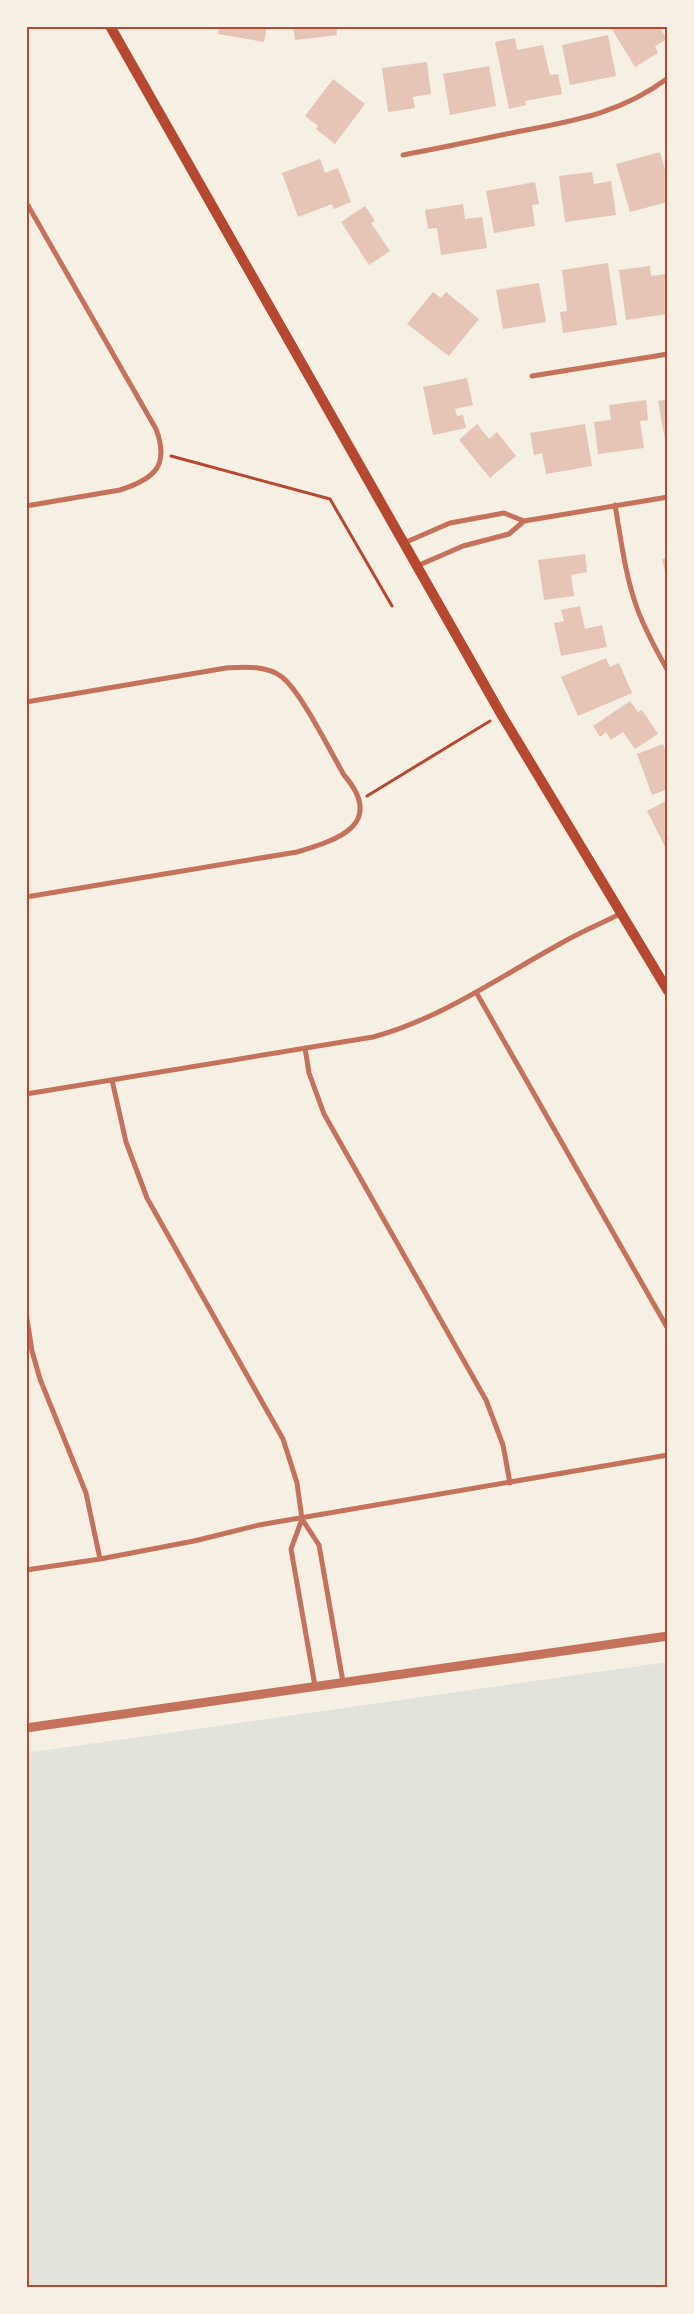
<svg xmlns="http://www.w3.org/2000/svg" width="694" height="2314" font-family="Ubuntu,sans-serif">
	<rect width="100%" height="100%" fill="#f6efe4"/>
	<path fill="#e2e4dc" d="M668 1662V2288H26V1753Z"/>
	<path fill="#e6c5b7" d="M219 26H267L264 42 218 34Z
		M293 26H336L337 35 295 40Z
		M610 26H659L667 39 655 46 658 53 635 67Z
		M608 35 616 76 570 85 562 45Z
		M515 38 517 50 543 45 550 75 558 74 562 94 525 101 526 105 509 109 495 42Z
		M427 62 431 94 413 97 415 108 388 112 382 68Z
		M489 66 496 106 450 115 443 74Z
		M333 79 365 104 335 144 316 129 318 126 305 116Z
		M660 152 668 180V202L630 212 616 164Z
		M320 159 325 173 338 168 351 202 334 209 332 204 298 217 282 173Z
		M592 172 594 184 611 181 616 215 565 222 559 176Z
		M535 182 539 204 532 205 535 226 494 233 486 191Z
		M463 204 465 219 482 217 487 248 441 255 437 228 428 229 425 210Z
		M365 206 375 221 371 223 390 251 369 265 341 222Z
		M608 263 617 325 563 333 560 312 567 311 562 270Z
		M650 266 651 276 666 274 668 314 626 320 619 270Z
		M539 283 546 322 503 329 496 290Z
		M433 292 441 298 446 292 479 319 449 356 407 324Z
		M467 378 473 405 455 409 457 416 463 415 466 428 433 435 423 387Z
		M668 399V451H667L658 401Z
		M646 400 648 420 640 421 644 448 598 454 594 422 611 420 609 405Z
		M477 424 489 439 497 432 516 456 490 478 459 440Z
		M585 424 592 466 546 474 542 453 534 455 530 433Z
		M585 554 587 572 571 575 574 596 544 600 538 560Z
		M668 558V579H667L662 559Z
		M580 606 585 629 602 625 607 647 561 656 554 623 564 621 561 610Z
		M606 658 610 667 619 663 632 693 578 716 561 677Z
		M630 701 638 712 642 710 658 734 635 749 623 732 611 740 606 732 600 737 593 726Z
		M663 744 668 757V789L652 795 637 754Z
		M668 800V845L665 847 647 811Z"/>
	<g fill="none" stroke-linecap="round" stroke-linejoin="round">
		<path stroke="#b5482f" stroke-width="3" d="M171 456 330 499 392 606
			M367 796 490 721"/>
		<path stroke="#c5725c" stroke-width="5" d="M403 155C441 148 478 140 516 132 572 121 620 114 668 78
			M26 202 156 429C170 466 154 479 120 490L26 506
			M532 376 668 354
			M615 505C621 539 625 575 637 608 645 630 656 650 668 671
			M404 543 450 523 504 513 524 521
			M417 566 463 546 509 534 524 521 668 497
			M26 702 226 668C244 667 266 665 282 677 301 692 330 751 344 775 386 824 338 840 297 852L26 897
			M476 992 668 1329
			M305 1048 309 1073 324 1114 486 1400 503 1445 510 1483
			M112 1080 126 1142 147 1198 283 1439 297 1483 302 1519
			M26 1094 373 1037C440 1019 498 978 558 945 578 933 600 924 620 914
			M26 1313 32 1351 40 1379 86 1493 100 1559
			M26 1570 100 1559 194 1541 259 1525 668 1455
			M315 1686 291 1549 302 1519 319 1545 343 1682"/>
		<path stroke="#c5725c" stroke-width="9" d="M26 1728 668 1636"/>
		<path stroke="#b5482f" stroke-width="10" d="M110 26 501 714 668 991"/>
	</g>
	<rect width="694" height="2314" fill="none" stroke="#f6efe4" stroke-width="55"/>
	<rect x="28" y="28" width="638" height="2258" fill="none" stroke="#b5482f" stroke-width="2"/>
</svg>
